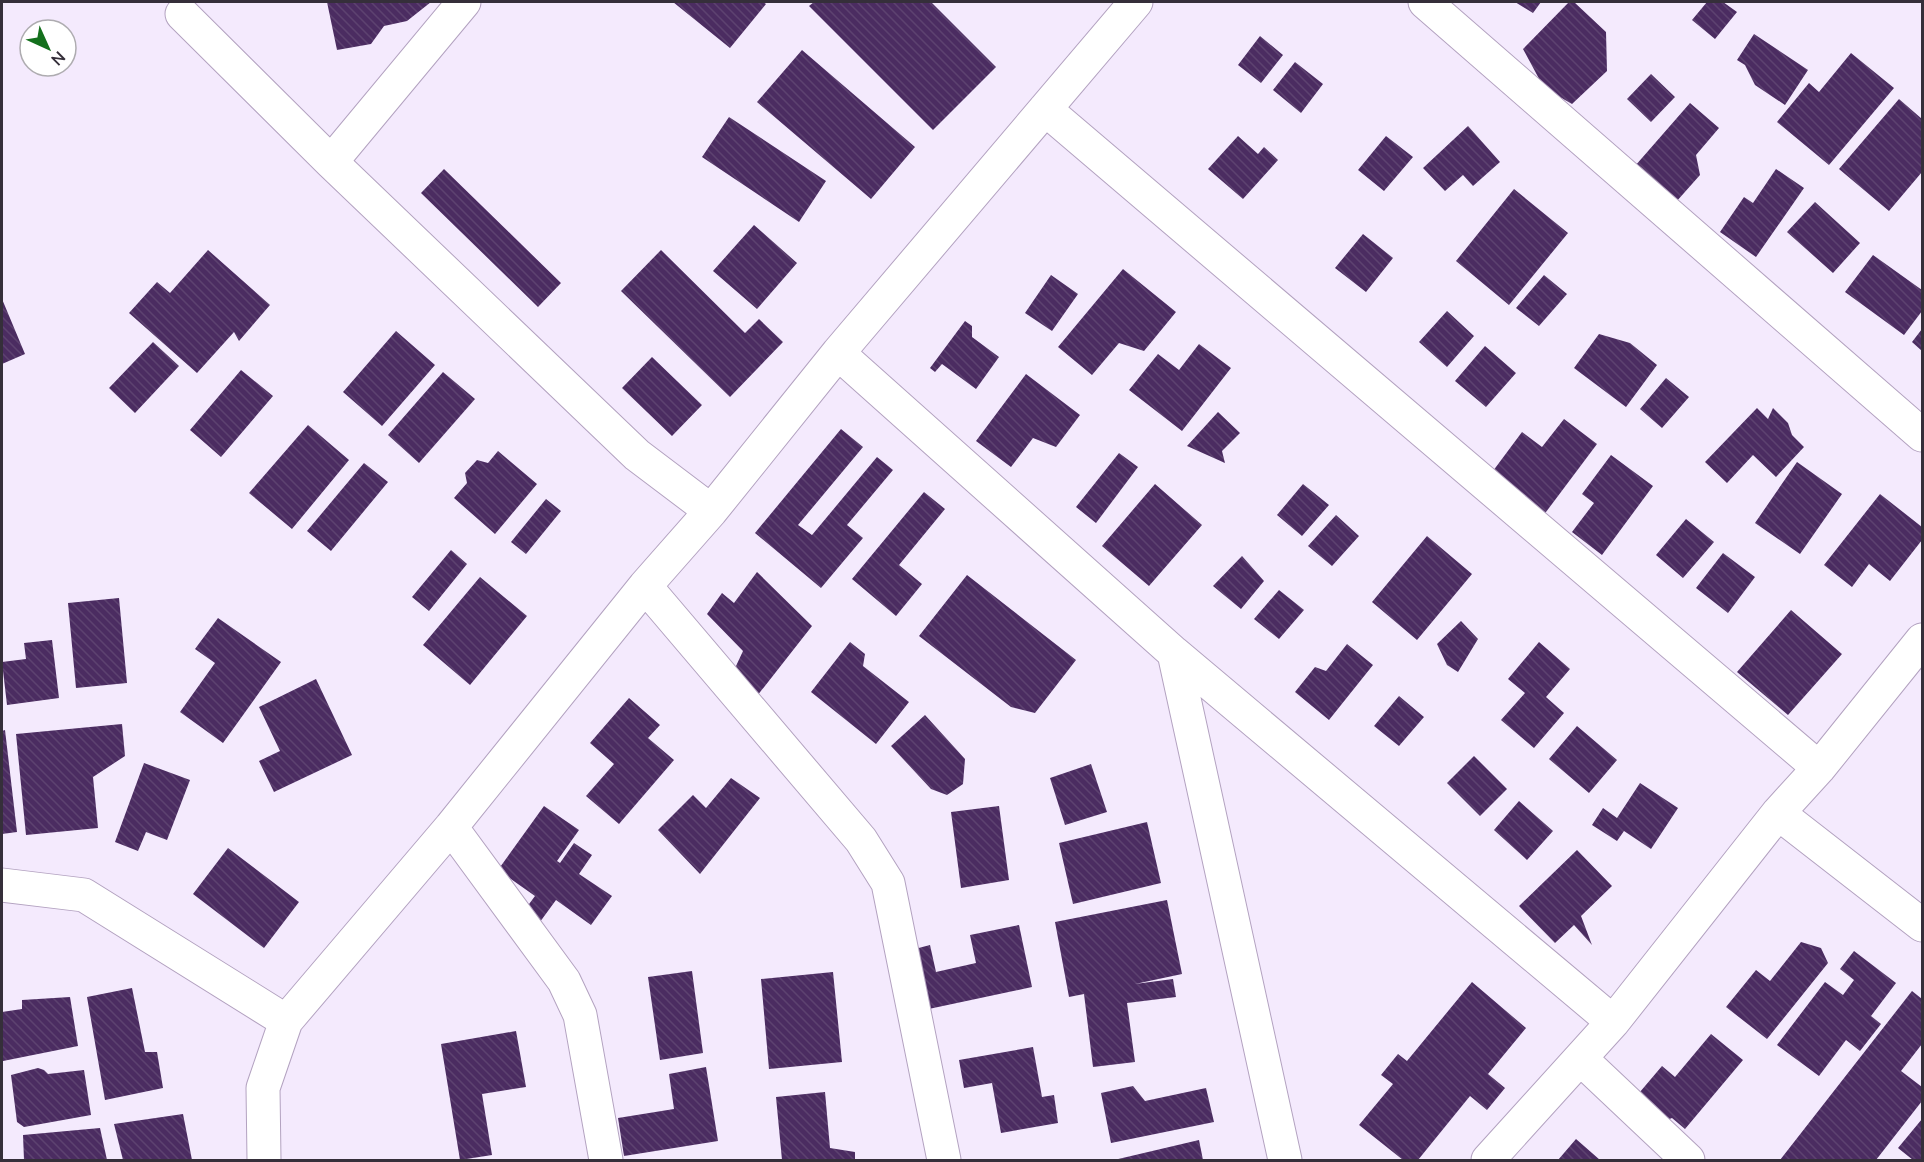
<svg xmlns="http://www.w3.org/2000/svg" width="1924" height="1162" font-family="'Nunito Sans',sans-serif">
	<defs>
		<pattern id="building-back-hatch" width="6" height="6" patternUnits="userSpaceOnUse" patternTransform="scale(1.5)"><rect width="6" height="6" fill="#4b2c61"/><path d="M-1 5l2 2M0 0l6 6M5-1l2 2" fill="none" stroke="#5d4270"/></pattern>
	</defs>
	<rect width="100%" height="100%" fill="#f4eafd"/>
	<path fill="url(#building-back-hatch)" d="M327 2H431L407 21 384 26 371 44 337 50Z
		M673 2H763L766 4 730 48Z
		M814 2H931L996 67 933 130 809 6Z
		M1515 2H1541L1533 13Z
		M1569 2H1574L1606 32 1607 71 1572 104 1544 88 1523 49Z
		M1707 2H1723L1737 12 1715 39 1692 20Z
		M1754 34 1808 70 1785 105 1755 85 1745 65 1737 60Z
		M1260 36 1283 55 1261 83 1238 65Z
		M802 50 915 147 871 199 757 102Z
		M1851 53 1894 88 1829 165 1777 122 1809 83 1819 92Z
		M1295 62 1323 84 1301 113 1273 90Z
		M1651 74 1675 97 1651 122 1627 99Z
		M1899 99 1922 119V172L1889 211 1839 169Z
		M1690 103 1719 128 1696 155 1700 175 1676 202 1635 166Z
		M729 117 826 181 799 222 702 157Z
		M1468 126 1500 162 1473 186 1463 175 1445 191 1423 168Z
		M1238 136 1258 154 1264 147 1278 160 1243 199 1208 169Z
		M1386 136 1413 157 1384 191 1358 170Z
		M444 169 561 283 538 307 421 193Z
		M1776 169 1804 188 1756 257 1720 232 1744 197 1753 203Z
		M1514 189 1568 233 1509 305 1456 261Z
		M1815 202 1860 243 1833 273 1787 232Z
		M754 225 797 263 757 309 713 271Z
		M1363 234 1393 258 1366 292 1335 268Z
		M208 250 270 305 239 341 234 332 197 373 129 313 157 282 170 293Z
		M661 250 745 333 759 319 783 342 730 397 621 291Z
		M1873 255 1922 290V311L1904 335 1845 292Z
		M1123 269 1176 312 1144 351 1119 343 1092 375 1058 347Z
		M1051 275 1078 294 1052 331 1025 313Z
		M1544 275 1567 294 1539 326 1516 308Z
		M2 299 25 354 2 364Z
		M1447 311 1474 336 1447 367 1419 342Z
		M965 321 972 326V337L999 357 976 389 942 364 935 372 930 368Z
		M1922 329V351L1912 342Z
		M396 331 435 365 382 426 343 392Z
		M1599 334 1630 343 1657 365 1626 407 1574 368Z
		M153 342 179 366 135 413 109 388Z
		M1199 344 1231 368 1182 431 1129 390 1158 354 1179 370Z
		M1485 346 1516 373 1486 407 1455 381Z
		M652 357 702 405 672 436 622 388Z
		M241 370 273 396 221 457 190 430Z
		M443 372 475 399 419 463 388 435Z
		M1026 374 1080 415 1056 447 1033 438 1011 467 976 441Z
		M1666 378 1689 397 1662 428 1640 409Z
		M1757 408 1768 419 1773 408 1788 423 1792 435 1804 447 1776 477 1753 455 1727 483 1705 462Z
		M1218 412 1240 433 1222 451 1225 463 1187 446Z
		M1564 419 1597 444 1543 516 1490 475 1522 432 1542 447Z
		M308 425 349 460 292 529 249 493Z
		M841 429 863 447 798 525 812 535 877 457 893 470 847 525 863 538 821 588 755 533Z
		M498 451 537 484 495 534 454 498 467 483 465 473 477 460 488 463Z
		M1119 453 1138 467 1096 523 1076 507Z
		M1611 455 1653 486 1602 555 1572 532 1594 503 1582 494Z
		M1797 462 1842 494 1800 554 1755 523Z
		M364 463 388 482 331 551 307 531Z
		M1155 484 1202 525 1149 586 1102 546Z
		M1303 484 1329 505 1302 536 1277 515Z
		M924 492 945 509 899 565 922 584 896 616 852 579Z
		M1880 494 1922 527V540L1890 581 1869 564 1852 587 1824 565Z
		M546 499 561 511 526 554 511 542Z
		M1336 515 1359 536 1332 566 1308 546Z
		M1686 519 1714 542 1683 578 1656 555Z
		M1427 536 1472 574 1417 640 1372 602Z
		M451 550 467 564 429 611 412 597Z
		M1723 553 1755 577 1728 613 1696 588Z
		M1242 556 1264 581 1241 609 1213 586Z
		M757 572 812 626 757 696 744 693 736 666 743 651 707 614 722 593 734 603Z
		M967 575 1076 660 1035 713 1011 707 919 636Z
		M480 577 527 616 470 685 423 645Z
		M1279 590 1304 610 1279 639 1254 619Z
		M119 598 127 683 76 688 68 603Z
		M1791 610 1842 654 1788 715 1737 672Z
		M218 618 281 662 223 743 180 712 215 663 195 649Z
		M1461 621 1478 639 1458 672 1447 665 1437 644Z
		M52 640 59 698 7 705 2 662 26 659 24 643Z
		M850 642 865 654 863 666 909 702 876 744 811 692Z
		M1539 642 1570 669 1546 697 1564 713 1534 748 1501 720 1525 693 1508 679Z
		M1347 644 1373 665 1329 720 1295 692 1315 667 1326 671Z
		M316 679 352 755 274 792 259 761 280 751 259 707Z
		M1399 696 1424 717 1399 746 1374 726Z
		M629 698 660 725 648 738 674 760 619 824 586 796 614 764 590 743Z
		M925 715 965 759 963 784 947 795 931 789 891 746Z
		M122 724 125 756 93 777 98 828 26 835 16 734Z
		M1577 726 1617 760 1589 793 1549 759Z
		M5 730 17 832 2 834V731Z
		M1474 756 1507 789 1480 816 1447 783Z
		M144 763 190 780 167 840 146 832 138 851 115 842Z
		M1091 764 1107 812 1065 825 1050 778Z
		M731 778 760 798 700 874 658 830 693 795 706 808Z
		M1640 783 1678 808 1651 849 1624 831 1617 841 1592 825 1603 808 1617 818Z
		M1519 801 1553 831 1527 860 1494 830Z
		M544 806 579 830 557 861 560 863 574 843 592 855 579 874 612 896 591 925 556 900 537 926 521 915 535 896 498 870Z
		M999 806 1009 880 961 888 951 812Z
		M1147 822 1161 883 1073 904 1059 843Z
		M228 848 299 902 264 948 193 894Z
		M1577 850 1612 886 1581 916 1592 945 1574 925 1555 943 1519 906Z
		M1167 900 1182 974 1135 984 1173 979 1176 997 1127 1003 1135 1062 1093 1067 1084 994 1069 997 1055 922Z
		M1019 925 1032 987 924 1010 911 950 930 945 936 972 976 963 970 935Z
		M1801 942 1821 948 1828 963 1767 1039 1726 1007 1756 970 1770 981Z
		M1854 951 1896 983 1871 1016 1881 1024 1860 1051 1846 1040 1819 1076 1777 1045 1825 982 1843 995 1854 980 1840 969Z
		M692 971 703 1053 660 1060 648 977Z
		M833 972 842 1062 769 1069 761 979Z
		M1472 982 1526 1028 1488 1074 1505 1088 1487 1110 1470 1096 1418 1160H1403L1359 1125 1393 1084 1381 1075 1398 1054 1407 1061Z
		M132 988 145 1052H157L163 1088 105 1100 87 997Z
		M1912 991 1922 999V1044L1901 1071 1922 1087V1101L1876 1160H1780Z
		M70 997 78 1046 3 1061 2 1012 22 1009V1000Z
		M516 1031 526 1087 482 1094 492 1155 460 1160 441 1044Z
		M1711 1034 1743 1060 1685 1129 1672 1118 1662 1122 1634 1099 1662 1066 1675 1077Z
		M1033 1047 1042 1097 1054 1095 1058 1123 1001 1133 992 1083 964 1088 959 1060Z
		M706 1067 718 1141 624 1156 618 1118 674 1109 669 1074Z
		M38 1068 44 1070 48 1074 84 1070 91 1115 24 1127 17 1122 11 1075Z
		M1133 1086 1145 1101 1206 1088 1214 1122 1111 1143 1101 1093Z
		M825 1092 830 1148 855 1152V1160H782L776 1097Z
		M183 1114 192 1160H123L114 1124Z
		M1922 1119V1160H1913L1898 1148Z
		M100 1128 107 1160H24L23 1135Z
		M1576 1139 1600 1160H1558Z
		M1199 1140 1203 1160H1114Z"/>
	<g fill="none" stroke-linecap="round" stroke-linejoin="round">
		<g stroke="#b3a2c0" stroke-width="35">
			<path id="minor" d="M1425 2 1922 435
				M182 14 331 162 637 455 711 511 838 353 1136 2
				M1045 109 1819 768
				M331 162 464 2
				M838 353 1174 653 1613 1022
				M645 586 861 840 888 883 944 1160
				M1174 653 1285 1160
				M1778 813 1922 925
				M451 827 564 981 580 1015 606 1160
				M2 885 84 895 286 1021
				M1581 1059 1688 1160
				M264 1160 263 1088 286 1021 451 827 645 586 711 511
				M1488 1160 1613 1022 1778 813 1819 768 1922 640"/>
		</g>
		<use href="#minor" stroke="#fff" stroke-width="33"/>
	</g>
	<rect width="1924" height="1162" fill="none" stroke="#352f3a" stroke-width="6"/>
	<g transform="translate(48 48) rotate(135)"><circle r="28" fill="#ffffff" stroke="#aeacb0" stroke-width="1.5"/>
	<path d="M0-4.5L10 22L0 15L-10 22Z" fill="#14701d"/>
	<text y="-9" font-size="16" font-weight="bold" text-anchor="middle" fill="#352f3a">N</text>
	</g>
</svg>
